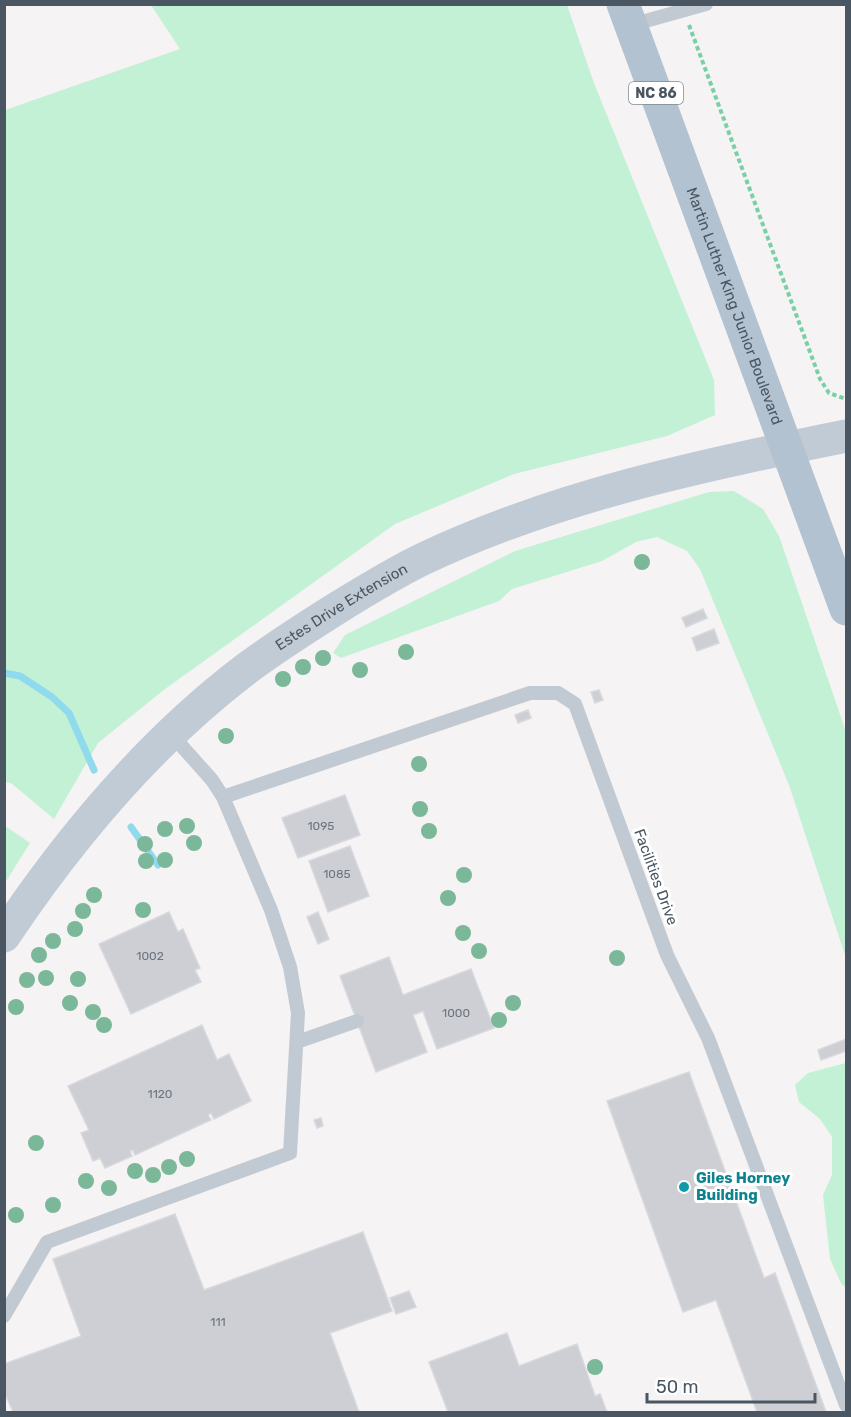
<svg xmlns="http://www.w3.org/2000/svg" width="851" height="1417" font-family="Rubik,sans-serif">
	<rect width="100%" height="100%" fill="#f5f3f3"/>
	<path fill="#c3f1d5" d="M151 5H567L594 83 714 380 715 415 667 436 514 474 395 524 165 689 98 743 54 819 11 783 5 782V110L180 49Z
		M734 491 763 509 779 536 846 732V958L789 785 700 569 687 551 657 537 636 542 602 561 512 589 499 601 341 658 333 653 345 635 515 551 709 492Z
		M5 826 30 843 5 883Z
		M846 1063V1288L841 1283 830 1259 823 1195 832 1175V1137L820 1119 799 1102 795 1085 808 1073Z"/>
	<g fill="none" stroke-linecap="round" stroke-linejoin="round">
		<path stroke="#90daee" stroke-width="7" d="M4 673 20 676 52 697 69 713 94 770
			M131 827 158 865"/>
	</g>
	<path fill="#cdcfd5" stroke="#d7d9de" stroke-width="1.5" d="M703 609 707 618 686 627 682 618Z
		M714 629 719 643 697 651 692 638Z
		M599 690 603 700 595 703 591 692Z
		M528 710 531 718 518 723 515 715Z
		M345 795 360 835 298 858 282 818Z
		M350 846 369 896 328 912 309 861Z
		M169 912 178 932 183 929 200 968 195 970 201 982 131 1014 99 944Z
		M318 912 329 939 318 944 307 917Z
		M389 957 403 995 471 969 494 1028 437 1049 423 1011 413 1015 427 1052 376 1072 340 976Z
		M202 1025 217 1060 229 1054 251 1101 214 1119 211 1113 208 1115 211 1120 135 1155 133 1150 130 1151 132 1156 105 1168 100 1158 93 1161 81 1133 89 1130 68 1086Z
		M846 1039V1051L821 1060 818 1050Z
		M689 1072 764 1278 775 1273 826 1412H757L716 1300 683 1312 607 1101Z
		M321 1118 323 1126 317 1128 314 1120Z
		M175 1214 204 1290 363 1232 392 1311 330 1333 359 1412H13L4 1391V1364L81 1336 53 1259Z
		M409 1291 416 1307 396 1314 390 1298Z
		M507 1333 519 1366 577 1344 595 1396 600 1394 607 1412H448L429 1362Z"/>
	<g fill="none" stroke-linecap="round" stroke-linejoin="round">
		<path stroke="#7ad0a6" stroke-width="4" stroke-dasharray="4.5 3" stroke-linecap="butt" d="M689 25 820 379 829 393 846 399"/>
		<path stroke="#c1cad2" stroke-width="14" d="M631 25 706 4
			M223 797 530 693H558L575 704 667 955 708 1038 846 1405
			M297 1042 357 1021
			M4 1316 47 1242 290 1153 298 1013 290 967 271 910 223 797 212 780 171 734"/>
		<path stroke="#c1cbd6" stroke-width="33" id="s1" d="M4 936C71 836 150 742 246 669 274 648 304 629 334 610 363 592 392 574 423 559 556 496 703 465 846 436"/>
		<path stroke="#b3c2d1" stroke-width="33" id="s2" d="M623 4 846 609"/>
	</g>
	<g fill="#7bb799">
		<circle cx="642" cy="562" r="8"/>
		<circle cx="406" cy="652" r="8"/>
		<circle cx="323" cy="658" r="8"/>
		<circle cx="303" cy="667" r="8"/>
		<circle cx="360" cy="670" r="8"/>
		<circle cx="283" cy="679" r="8"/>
		<circle cx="226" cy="736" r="8"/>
		<circle cx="419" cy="764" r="8"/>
		<circle cx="420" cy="809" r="8"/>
		<circle cx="187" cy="826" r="8"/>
		<circle cx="165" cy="829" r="8"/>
		<circle cx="429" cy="831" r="8"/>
		<circle cx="194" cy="843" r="8"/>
		<circle cx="145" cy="844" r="8"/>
		<circle cx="165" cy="860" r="8"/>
		<circle cx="146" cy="861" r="8"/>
		<circle cx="464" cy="875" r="8"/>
		<circle cx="94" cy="895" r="8"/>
		<circle cx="448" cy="898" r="8"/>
		<circle cx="143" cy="910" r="8"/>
		<circle cx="83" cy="911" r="8"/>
		<circle cx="75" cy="929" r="8"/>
		<circle cx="463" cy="933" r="8"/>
		<circle cx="53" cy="941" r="8"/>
		<circle cx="479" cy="951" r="8"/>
		<circle cx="39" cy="955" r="8"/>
		<circle cx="617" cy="958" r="8"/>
		<circle cx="46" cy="978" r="8"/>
		<circle cx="78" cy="979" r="8"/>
		<circle cx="27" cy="980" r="8"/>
		<circle cx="70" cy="1003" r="8"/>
		<circle cx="513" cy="1003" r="8"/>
		<circle cx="16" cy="1007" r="8"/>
		<circle cx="93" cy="1012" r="8"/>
		<circle cx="499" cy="1020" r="8"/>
		<circle cx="104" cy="1025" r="8"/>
		<circle cx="36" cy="1143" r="8"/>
		<circle cx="187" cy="1159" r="8"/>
		<circle cx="169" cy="1167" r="8"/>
		<circle cx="135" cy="1171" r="8"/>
		<circle cx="153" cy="1175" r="8"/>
		<circle cx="86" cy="1181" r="8"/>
		<circle cx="109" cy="1188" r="8"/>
		<circle cx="53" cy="1205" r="8"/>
		<circle cx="16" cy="1215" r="8"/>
		<circle cx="595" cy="1367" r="8"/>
	</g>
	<circle fill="#0f9aa8" stroke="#fff" stroke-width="2" cx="684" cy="1187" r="6"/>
	<g text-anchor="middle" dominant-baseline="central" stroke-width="6" stroke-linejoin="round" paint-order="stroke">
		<g font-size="12" fill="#6b747e">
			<text x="321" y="826">1095</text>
			<text x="337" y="874">1085</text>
			<text x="150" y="956">1002</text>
			<text x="456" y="1013">1000</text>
			<text x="160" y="1094">1120</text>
			<text x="218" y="1322">111</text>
		</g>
		<rect fill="#fff" stroke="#808990" stroke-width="1.5" x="629" y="82" width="54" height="22" rx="4.5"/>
		<g font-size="14" font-weight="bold" fill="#4a5661">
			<text x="656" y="93">NC 86</text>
		</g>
		<g font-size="15" fill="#4a5661" stroke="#fff">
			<text stroke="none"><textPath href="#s2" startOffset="322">Martin Luther King Junior Boulevard</textPath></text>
			<text stroke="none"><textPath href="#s1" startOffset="476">Estes Drive Extension</textPath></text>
			<text transform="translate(656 877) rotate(70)">Facilities Drive</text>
		</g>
		<g font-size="15" font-weight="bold" fill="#0d838f" stroke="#fff" text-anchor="start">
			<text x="696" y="1178">Giles Horney<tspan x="696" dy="17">Building</tspan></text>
		</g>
	</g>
	<rect width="851" height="1417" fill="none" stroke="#4a5661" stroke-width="12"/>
	<path d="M647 1393v9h168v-9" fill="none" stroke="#4a5661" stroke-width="3"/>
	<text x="656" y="1393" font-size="18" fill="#4a5661" stroke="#ffffff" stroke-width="4.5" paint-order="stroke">50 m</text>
</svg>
